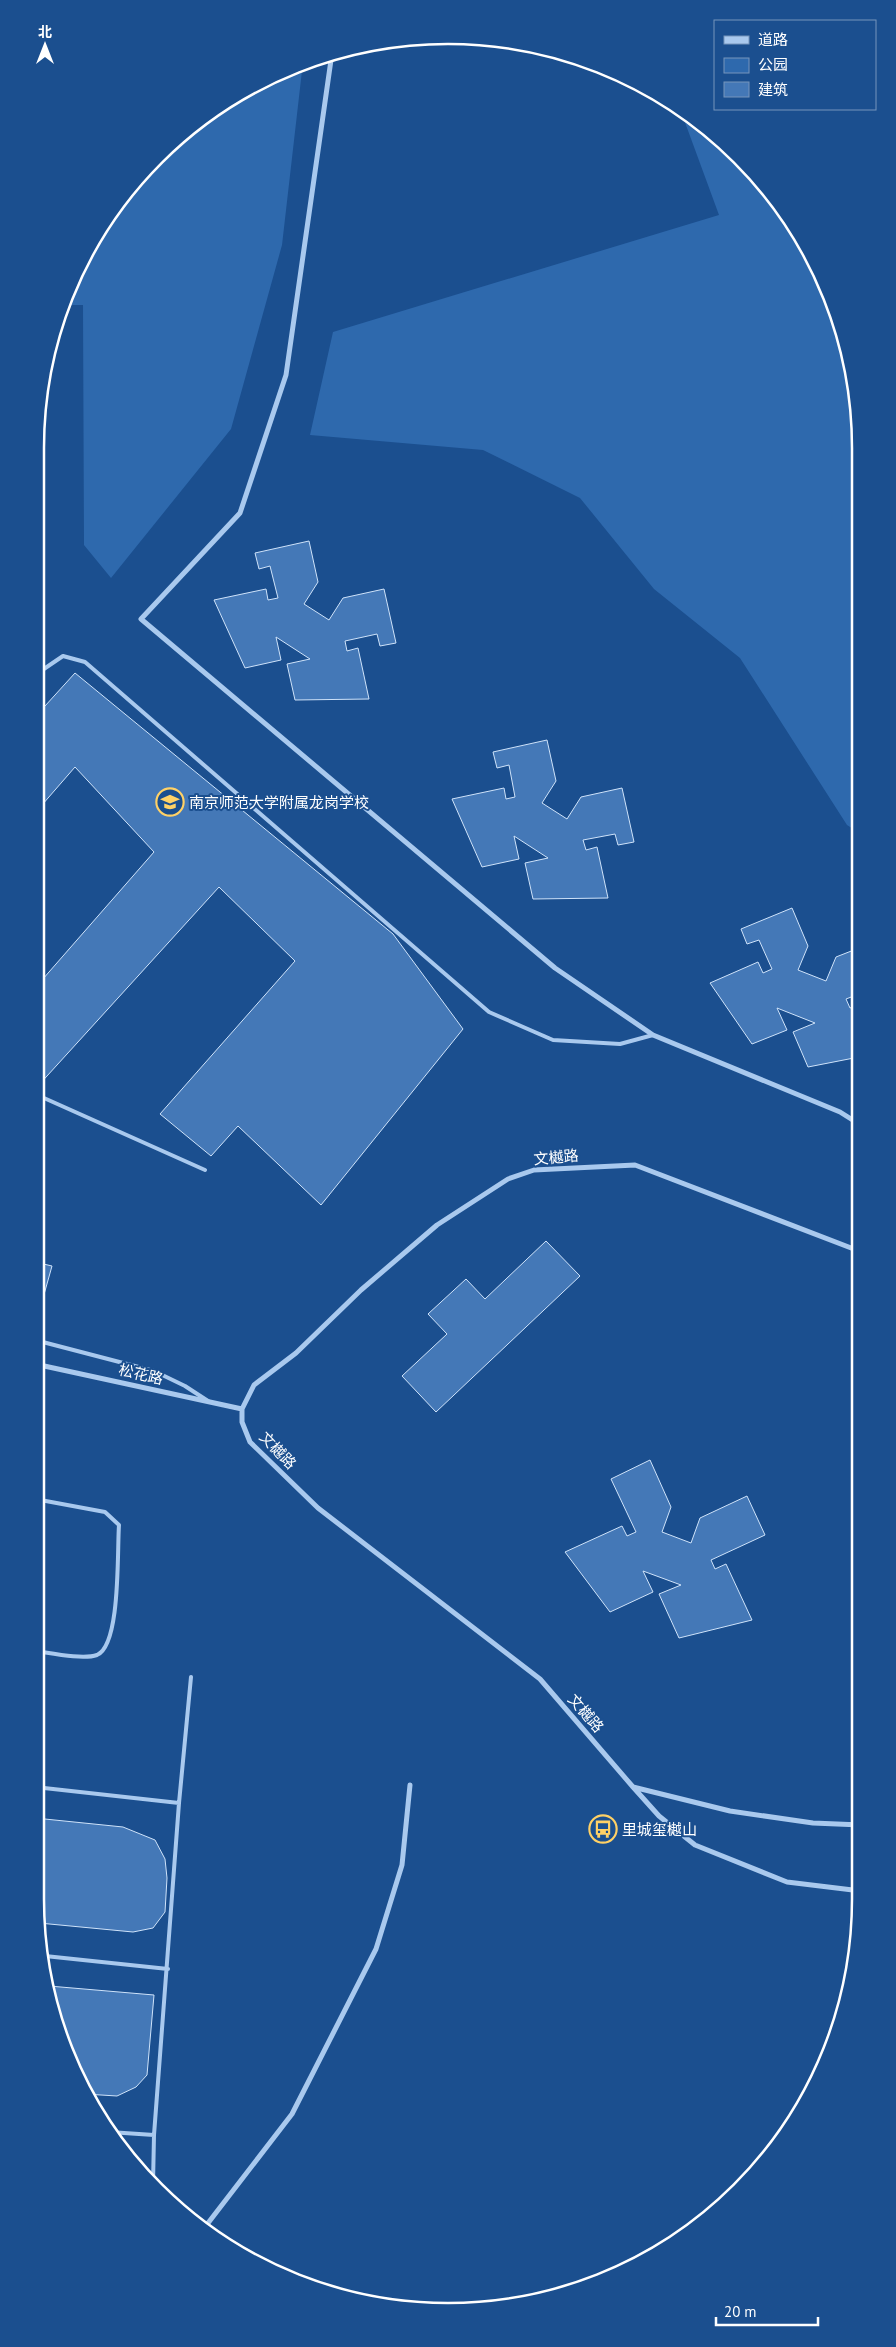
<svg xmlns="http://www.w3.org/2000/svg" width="896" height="2347" font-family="'PT Sans','Noto Sans SC',sans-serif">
	<rect width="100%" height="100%" fill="#1b4f8f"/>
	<path fill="#2e69ad" d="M303 62 282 245 231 429 111 578 84 545 83 305H63L78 265 121 196 176 137 242 90Z
		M679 106 759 176 819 266 857 394 858 832 847 825 740 658 654 589 580 498 483 450 310 435 333 332 719 215Z"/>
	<path fill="#4478b7" stroke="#cfe3fa" d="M309 541 318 582 304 604 329 620 343 598 384 589 396 643 380 646 377 634 345 641 347 651 358 648 369 699 295 700 287 664 310 659 276 637 281 660 245 668 214 600 266 589 268 600 278 598 270 566 259 569 255 553Z
		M75 673 393 934 463 1029 321 1205 238 1126 211 1156 160 1114 295 961 219 887 37 1087 35 1085V988L154 852 75 767 35 813V717Z
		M547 740 556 781 542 803 567 819 581 797 622 788 634 842 618 845 615 834 583 840 586 850 597 847 608 898 533 899 525 863 548 858 514 836 519 859 482 867 452 799 504 788 506 799 515 797 509 765 497 768 493 752Z
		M792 908 808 946 798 970 826 981 836 957 859 948V994L846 999 850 1008 859 1005V1057L808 1067 793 1032 815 1023 777 1008 787 1030 752 1044 710 983 758 962 763 973 772 969 759 940 747 944 741 929Z
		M546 1241 580 1276 436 1412 402 1376 447 1334 428 1314 466 1279 485 1299Z
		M35 1262 52 1266 36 1323H35Z
		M650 1460 671 1507 662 1532 691 1543 700 1518 747 1496 765 1535 711 1560 715 1569 726 1564 752 1620 679 1638 659 1594 681 1585 643 1571 653 1592 610 1612 565 1552 622 1526 627 1536 636 1532 611 1479Z
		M35 1818 123 1827 155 1840 165 1859 167 1878 165 1912 153 1928 133 1932 39 1923 35 1899Z
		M49 1986 154 1995 147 2075 136 2087 117 2096 85 2094 57 2032Z"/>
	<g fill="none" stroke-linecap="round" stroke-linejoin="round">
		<path stroke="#a9c9ee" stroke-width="4" d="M35 675 63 656 85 662 489 1012 553 1040 620 1044 653 1035
			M35 1094 205 1170
			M35 1252H36
			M35 1340 154 1371 185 1386 208 1401
			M35 1499 105 1512 119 1525C117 1550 121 1645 97 1655 83 1660 50 1653 35 1651
			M35 1787 179 1803
			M45 1956 168 1969
			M109 2132 154 2135
			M153 2184 154 2135 179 1803 191 1677"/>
		<path stroke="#a9c9ee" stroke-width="5" d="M332 53 286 375 240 513 141 619 555 968 653 1035 840 1112 859 1124
			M859 1251 635 1165 534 1170 508 1179 437 1225 361 1290 296 1353 254 1385 242 1409V1422L250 1442 318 1508 540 1679 633 1787 730 1811 813 1823 861 1825
			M35 1364 242 1409
			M633 1787 659 1816 695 1845 787 1882 861 1891
			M205 2227 292 2114 376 1949 402 1865 410 1785"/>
	</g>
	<defs>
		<g id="school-ring" transform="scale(1.4375)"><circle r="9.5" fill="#1b4f8f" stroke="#ffd166" stroke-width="1.5"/><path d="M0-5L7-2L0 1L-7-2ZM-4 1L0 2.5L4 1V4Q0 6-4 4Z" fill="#ffd166"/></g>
		<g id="bus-ring" transform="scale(1.4375)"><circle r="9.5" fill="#1b4f8f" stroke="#ffd166" stroke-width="1.5"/><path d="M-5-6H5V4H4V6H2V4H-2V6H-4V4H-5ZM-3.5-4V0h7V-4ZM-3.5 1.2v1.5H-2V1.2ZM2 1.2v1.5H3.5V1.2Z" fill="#ffd166"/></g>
	</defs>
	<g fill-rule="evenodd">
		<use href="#school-ring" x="170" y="802"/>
		<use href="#bus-ring" x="603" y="1829"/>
	</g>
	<g text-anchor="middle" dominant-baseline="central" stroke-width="4" stroke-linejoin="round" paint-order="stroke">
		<g font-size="15" fill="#fff" stroke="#1b4f8f" text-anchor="start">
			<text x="189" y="802">南京师范大学附属龙岗学校</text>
			<text x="622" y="1829">里城玺樾山</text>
		</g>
		<g font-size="15" fill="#fff" stroke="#1b4f8f">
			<text transform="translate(556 1157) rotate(-5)">文樾路</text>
			<text transform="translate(141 1374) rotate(13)">松花路</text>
			<text transform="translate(278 1450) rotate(46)">文樾路</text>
			<text transform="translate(586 1713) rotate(49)">文樾路</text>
		</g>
	</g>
	<path d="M0 0H896V2347H0ZM448 44H448A404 404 0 0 1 852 448V1899A404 404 0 0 1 448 2303H448A404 404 0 0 1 44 1899V448A404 404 0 0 1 448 44Z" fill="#1b4f8f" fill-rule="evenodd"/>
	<path fill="none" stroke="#fff" stroke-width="2.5" d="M448 44H448A404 404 0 0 1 852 448V1899A404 404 0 0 1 448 2303H448A404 404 0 0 1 44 1899V448A404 404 0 0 1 448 44Z"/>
	<rect x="714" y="20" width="162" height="90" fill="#1b4f8f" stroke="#7695bc"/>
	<rect x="724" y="36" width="25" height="8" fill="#a9c9ee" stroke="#7695bc"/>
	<text x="758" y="45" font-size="15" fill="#ffffff">道路</text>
	<rect x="724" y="58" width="25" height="15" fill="#2e69ad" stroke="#7695bc"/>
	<text x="758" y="70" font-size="15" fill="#ffffff">公园</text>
	<rect x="724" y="82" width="25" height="15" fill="#4478b7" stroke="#7695bc"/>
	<text x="758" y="95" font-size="15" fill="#ffffff">建筑</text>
	<g transform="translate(45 45)" stroke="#1b4f8f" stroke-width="4" paint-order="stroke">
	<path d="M0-4L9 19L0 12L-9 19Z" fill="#ffffff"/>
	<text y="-8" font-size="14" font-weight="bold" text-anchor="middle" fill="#ffffff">北</text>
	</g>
	<path d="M716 2317v8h102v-8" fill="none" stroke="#ffffff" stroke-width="2.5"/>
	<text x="724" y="2317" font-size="15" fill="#ffffff" stroke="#1b4f8f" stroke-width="4" paint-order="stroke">20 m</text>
</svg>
